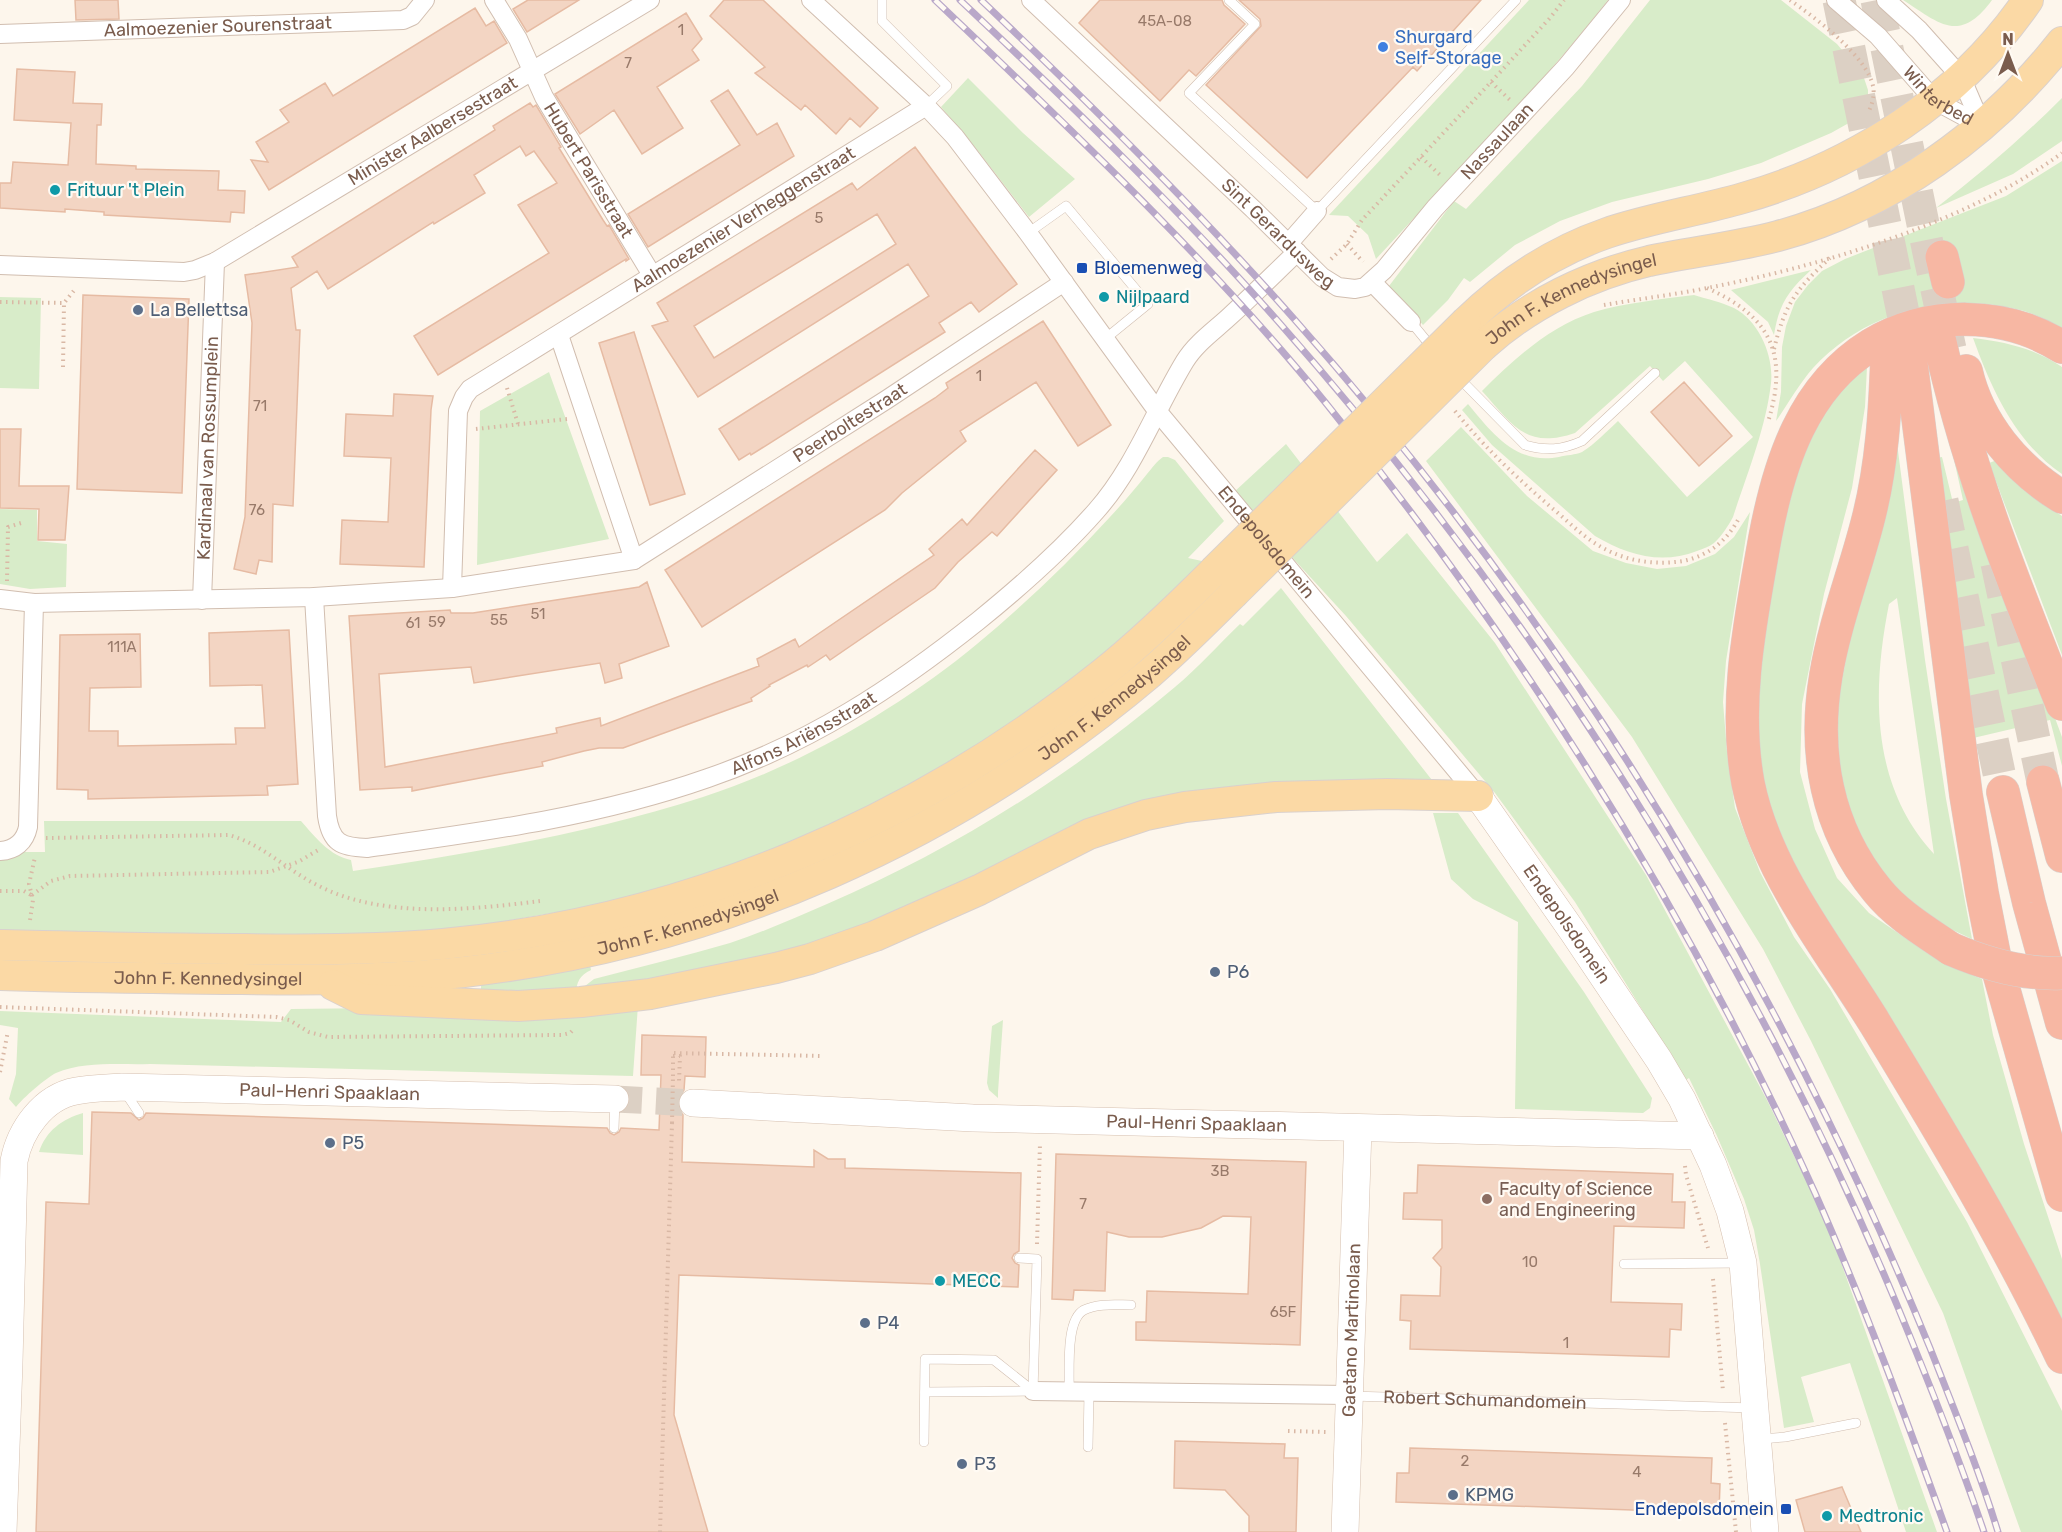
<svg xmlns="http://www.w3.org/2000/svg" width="2062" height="1532" font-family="Rubik,sans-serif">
	<rect width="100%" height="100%" fill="#fdf6ec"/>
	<path fill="#d8ecc9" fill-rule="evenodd" d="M1529 0H1608C1537 91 1454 174 1376 259L1368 235 1348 216 1329 215Z
		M1650 0H1781L1837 44 1863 75 1868 90V101L1863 110 1856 119 1831 133 1761 163 1708 179 1612 202 1560 221 1515 245 1470 282 1464 278 1448 300 1423 325 1389 286 1454 201 1466 209 1582 86Z
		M1903 0H1992C1960 44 1940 24 1903 0Z
		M968 78 1023 133 1075 179 1029 217 978 151 941 107Z
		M2062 98V141L2013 174 1936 208C1980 174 2022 138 2062 98Z
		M2062 161V328C2050 322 2037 315 2024 311 1949 290 1866 310 1813 368 1799 384 1788 404 1776 421L1781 392 1782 347 1786 326 1795 302 1808 285 1822 271 1845 259 2006 196Z
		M1811 270C1788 291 1779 304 1774 335L1768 322 1731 290Z
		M1694 295C1707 299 1721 302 1734 308 1759 321 1774 356 1771 383 1766 428 1747 474 1733 517 1728 526 1722 536 1714 543 1709 547 1702 549 1697 551 1661 565 1627 555 1595 536L1492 445 1462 410 1468 404C1493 434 1516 465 1559 457 1566 455 1576 455 1582 452 1595 444 1607 431 1618 421L1687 497 1753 437 1685 361 1663 381 1650 366 1575 433C1525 450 1512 424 1482 391 1514 359 1550 326 1594 312 1625 303 1662 299 1694 295Z
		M0 297 41 298 39 389 0 388Z
		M1973 338C2005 342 2034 348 2062 367V474C2015 442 1992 390 1973 338Z
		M1867 367 1865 407 1852 488 1824 594 1802 704 1800 772 1815 829 1837 878 1869 913 1927 953 1953 967 1982 979 1993 1035 2024 1144 2062 1259V1341L1779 842 1760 775 1754 720 1759 646 1790 482 1832 395Z
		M549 372 609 539 477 565 480 411Z
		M1893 412 1925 660 1946 799 1972 939 1931 920 1876 869 1844 800 1834 722ZM1897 598 1934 854C1870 785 1872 690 1889 604Z
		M1461 427 1527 496 1593 551 1626 563 1657 569 1686 566 1715 554 1734 537 1750 512 1726 661 1723 702 1727 752 1735 808 1760 872 1794 937 1830 989 1967 1222 2062 1411V1532H2021L1943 1313 1811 1041 1763 949 1632 737 1426 461Z
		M1286 444 1377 562 1407 533 1495 643 1646 875 1767 1100 1828 1226 1937 1532H1906L1850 1363 1801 1377 1814 1422 1784 1428 1760 1264 1754 1230 1744 1199 1717 1136 1689 1078 1686 1080 1575 902 1495 793 1346 616 1233 493Z
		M1953 455 2009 594 2062 737V766L2050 720 1969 739 1936 458 1942 457 1953 503 1963 500Z
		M1163 457H1168L1175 460 1224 521 1188 558 1202 561 1204 564 1152 614 1066 686 999 733 888 798 744 863 599 905 482 925 416 933 337 937 0 931V858H14L24 852H45L44 821H301C315 837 330 856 351 860L353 871C471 853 589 834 703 797 799 766 900 708 977 644 1025 604 1069 562 1110 517 1123 503 1135 489 1147 474 1152 468 1157 461 1163 457Z
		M1997 460 2029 493 2062 516V655L1989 463Z
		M0 509 37 510V541L67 544 66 587 30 589 0 584Z
		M1281 588 1439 789 1229 794 793 955 584 994 585 986 594 979C639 967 685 956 730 943 763 932 795 918 827 904 953 850 1070 776 1175 687 1198 668 1218 645 1240 624L1243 626Z
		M1433 813H1458L1584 992 1652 1098 1650 1108 1643 1113 1515 1109 1518 922 1473 899 1451 879Z
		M590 965 591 970C580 975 576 982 576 995L481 989V984Z
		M638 1005 633 1076 150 1064C120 1065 84 1061 56 1073 46 1078 23 1098 16 1107L9 1099 16 1074 18 1028 0 1025V1011L281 1022 291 1009Z
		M1003 1020 998 1092V1098L989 1090 987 1083 992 1026Z
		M83 1113V1155L39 1152C46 1131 62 1119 83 1113Z"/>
	<path fill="#f3d5c3" stroke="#e6bba3" stroke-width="1.5" fill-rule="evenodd" d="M75 0H118L119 19 76 20Z
		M528 0H579L527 32 513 9Z
		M724 0H763L878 108 860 127 850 118 836 134 805 105 801 110 755 73 765 67 710 16Z
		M1100 0H1222L1224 5 1245 24 1196 76 1189 70 1160 101 1079 23Z
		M1239 0H1481L1417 71 1413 67 1307 178 1206 85 1261 26 1260 19Z
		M475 8 486 26 494 21 507 43 269 190 251 160 268 162 256 142 289 122 280 110 325 83 333 96Z
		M686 13 702 39 692 50 699 60 657 87 683 128 642 154 614 110 580 134 555 94Z
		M17 69 75 72 73 103 102 104 101 125H97L96 164 136 166V169L219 171 218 190 245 191 244 213 231 212 230 222 104 215V212L65 209V212L0 208V183H11L13 162 68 165 71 123 14 120Z
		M728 90 757 135 777 123 794 156 648 247 628 214 740 145 711 101Z
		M530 103 533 107 536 105 561 147 559 148 603 220 607 226 609 225 629 259 626 261V259L438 375 414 336 549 253 518 205 557 183 534 151 526 156 520 146 474 175 485 193 434 224 433 222 328 289 317 271 291 288 296 330H300L293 506 273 504 272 562 259 560 256 574 234 569 245 517 252 323 245 275 298 267 292 257 495 130 493 126Z
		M915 147 1017 284 979 312 971 302 939 323 945 332 751 455 750 453 739 460 719 429 929 296 908 264 698 397 652 326 668 321 657 303 852 183 857 190ZM877 214 896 244 714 358 694 326Z
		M83 295 189 299 182 493 77 489Z
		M1043 321 1111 425 1078 446 1036 382 960 431 966 441 902 493 885 510 702 627 665 570 935 398 948 388 946 383Z
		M634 332 685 494 650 505 599 343Z
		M1684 382 1732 436 1699 466 1651 412Z
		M394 394 433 396 431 410 424 567 340 564 342 520 388 522 391 458 344 456 346 414 393 416Z
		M0 429H21L19 486H69L65 540H38L39 509 0 508Z
		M1035 450 1057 470 997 536 992 532 958 562 935 588 830 660 826 655 808 667 807 665 769 685 770 686 751 698 752 701 623 748H599L584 751 542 762 543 766 412 791V787L360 790 349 616 450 610 451 613H473L639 587 647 582 669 646 619 664 622 678 605 683 600 663 474 683 471 667 379 674 385 767 557 733 556 728 600 718 601 726 759 666 757 659 795 639 799 647 934 555 929 549 962 519 967 525Z
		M289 630 298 784 267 786 268 795 88 799V790L57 789 60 635 140 634 141 687 90 688 89 731H118V746L236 744 235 728H265L262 685 210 686 209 633Z
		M642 1035 706 1037 705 1077 685 1076 684 1090 680 1095 677 1102 679 1110 683 1115 682 1162 814 1167V1150L828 1159H845V1168L1021 1173 1019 1251 1014 1254 1012 1258 1015 1263 1019 1265 1018 1287 679 1275 674 1415 708 1532H36L46 1202 89 1204 92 1112 131 1113 139 1120 143 1118 146 1113 607 1128 610 1133 614 1135 619 1132 621 1128 659 1130 661 1075H641Z
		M1056 1154 1306 1162 1300 1345 1136 1340V1322H1146L1147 1291 1248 1294 1251 1217 1223 1216 1201 1228 1162 1237H1129L1107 1232 1105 1291 1074 1290 1073 1300 1052 1299Z
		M1418 1165 1673 1174 1672 1202H1685L1684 1228 1614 1226 1611 1302 1682 1304 1681 1330 1670 1329 1669 1357 1410 1349 1411 1321 1400 1320 1401 1295 1440 1296 1441 1267 1433 1258 1442 1248V1220L1403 1219 1404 1193H1417Z
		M1175 1441 1285 1444 1284 1458H1298L1296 1532H1249V1516L1225 1490 1174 1488Z
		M1410 1448 1712 1458 1711 1483 1720 1484 1719 1513 1396 1502 1397 1473H1409Z
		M1842 1487 1861 1532H1805L1796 1500Z"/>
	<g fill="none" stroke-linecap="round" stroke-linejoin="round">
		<path stroke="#dcd0c4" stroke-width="27" stroke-dasharray="27 14" stroke-linecap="butt" d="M615 1099 693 1103"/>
		<path stroke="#dcd0c4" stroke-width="33" stroke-dasharray="33 16" stroke-linecap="butt" d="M1839 0 1912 357
			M1877 0 1929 253 1950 349
			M1942 501 2003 792
			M1997 563 2043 782"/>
		<g stroke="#d1beb0" stroke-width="10">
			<g id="lane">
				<path d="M882 0V21L947 86 926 106"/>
				<path d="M1229 0 1255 24 1189 93 1317 211 1516 0"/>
				<path d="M1028 233 1066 206 1148 304 1105 339"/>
				<path d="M1411 322 1434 350"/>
				<path d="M1457 376 1525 445C1546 451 1562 450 1582 441L1655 373"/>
				<path d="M125 1092 139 1113"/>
				<path d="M614 1128 615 1100"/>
				<path d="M1019 1258 1037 1259 1033 1391"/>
				<path d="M1624 1264 1740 1263"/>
				<path d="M1069 1391C1070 1371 1065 1320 1084 1310 1098 1303 1116 1305 1131 1305"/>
				<path d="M925 1392 1033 1391"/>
				<path id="s1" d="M1351 1396 1754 1408"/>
				<path d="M1761 1439 1785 1437 1856 1423"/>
				<path d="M924 1442 925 1359 994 1360 1033 1391"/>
				<path d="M1088 1447 1089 1392"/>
			</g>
		</g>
		<g stroke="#d1beb0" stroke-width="20">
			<g id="street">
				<path id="s2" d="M494 0 518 39 544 97 652 275"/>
				<path id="s3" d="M811 0 926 106 955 137 1028 233 1158 412 1478 796"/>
				<path id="s4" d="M1031 0 1253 209 1322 277 1338 287 1355 289 1365 287 1384 270 1435 208 1566 67 1621 0"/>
				<path id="s5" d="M1836 0 1878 36 1934 100 1982 126"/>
				<path d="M1886 0 1919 30 1961 77 1982 126"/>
				<path id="s6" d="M0 34 403 20 412 16 425 0"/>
				<path d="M1289 243 1317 211"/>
				<path id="s7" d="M0 265 184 272 195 270 215 262 650 0"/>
				<path d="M1372 282 1411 322"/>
				<path id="s8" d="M634 560 886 400 1064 282"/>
				<path id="s9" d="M452 588 458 411 464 397 470 389 926 106"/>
				<path id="s10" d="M314 597 327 816C331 843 341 847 367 848 482 832 597 817 708 778 810 743 894 688 978 621 1020 587 1060 552 1096 511 1135 467 1155 410 1185 361 1196 343 1215 330 1230 316 1253 295 1275 273 1297 252"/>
				<path d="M0 599 34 603 314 597 452 588 634 560 559 335"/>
				<path id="s11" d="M202 600 215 262"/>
				<path d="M0 851C15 850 25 842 28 827L34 603"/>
				<path d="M1033 1391 1349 1395"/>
			</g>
		</g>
		<g stroke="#d6c0b0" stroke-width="28">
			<g id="secondary">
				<path id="s12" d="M1478 796 1573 932 1659 1060 1682 1099 1713 1165 1730 1211 1743 1263 1765 1532"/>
				<path id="s13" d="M693 1103 973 1118 1700 1136"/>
				<path id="s14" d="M3 1532 9 1363 14 1161C20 1130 43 1097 76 1091 91 1088 107 1088 122 1087L615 1099"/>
				<path id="s15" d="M1345 1532 1358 1128"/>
			</g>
		</g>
		<g stroke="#dad1cd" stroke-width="32">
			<g id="primary">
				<path d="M1466 322C1507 282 1552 252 1607 233 1651 218 1698 211 1743 198 1856 166 1961 98 2028 0"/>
				<path id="s16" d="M1484 345C1530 304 1589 275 1649 261 1692 252 1736 247 1778 236 1890 206 1991 132 2062 42"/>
				<path d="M0 945C82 947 163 949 245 949 311 950 378 950 443 944 684 922 914 824 1102 674 1142 642 1178 607 1214 571"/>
				<path id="s17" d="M0 975C81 978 161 978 242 979 316 980 390 980 464 972 718 943 955 838 1150 673 1179 648 1206 621 1233 594"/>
				<path d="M333 985 361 999 518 1006 581 1002 650 994 776 968 810 959 875 936 979 890 1089 834 1146 815 1185 807 1276 797 1387 794 1478 796"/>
			</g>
		</g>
		<g stroke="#dad1cd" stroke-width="34">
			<path id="highway" d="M1942 257 1948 282
				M1940 342C1967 468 2015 586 2062 704
				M1909 347 1966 795 1982 893 1995 959 2062 1195
				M2062 347C2005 311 1929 310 1871 345 1803 387 1779 463 1765 538 1751 618 1733 702 1748 783 1766 873 1829 948 1876 1025 1941 1132 2008 1243 2062 1357
				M1887 358C1885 412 1882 464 1869 516 1856 569 1835 621 1826 675 1813 752 1826 828 1877 890 1896 914 1926 932 1951 949
				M1966 371C1978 424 2016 469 2062 497
				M2043 782 2062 856
				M2003 792 2029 903 2062 1023"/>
		</g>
		<path stroke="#d9b8a5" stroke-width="4" stroke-dasharray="1.5 4.5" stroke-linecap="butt" d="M1790 0C1814 17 1867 56 1873 86 1875 95 1872 105 1868 113
			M1491 82 1510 100
			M1421 157 1440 175
			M1347 244 1363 262
			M1331 259 1347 244 1362 220 1491 82 1550 18 1564 0
			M1707 288C1771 317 1789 354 1768 422
			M0 302 64 303 76 288
			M1604 305C1638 299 1673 295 1707 288 1822 266 1968 222 2062 153
			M1774 349C1785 304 1796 289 1830 258
			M63 367 64 303
			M507 388 518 424
			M1455 411C1484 447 1517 478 1552 508 1570 523 1586 540 1607 550 1630 562 1658 565 1683 561 1708 556 1727 541 1739 518
			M476 429 567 419
			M7 581 8 527 21 523
			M46 838 229 835C262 844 287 870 317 885 381 919 470 910 540 901
			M0 891H24L31 895
			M32 895 51 881 70 876 269 872 298 862 320 849
			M30 920 33 900 29 884 35 857
			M0 1007 276 1017 289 1020 309 1032 328 1037 562 1035 570 1033 575 1028
			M673 1056H680L679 1081
			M0 1072 8 1031
			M673 1076V1053L823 1056
			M1685 1166 1686 1175 1708 1248
			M1037 1244 1040 1144
			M1713 1279 1723 1391
			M1725 1423 1736 1532
			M1288 1431 1326 1432
			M660 1532 672 1123"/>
		<use href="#lane" stroke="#fff" stroke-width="9"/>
		<use href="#street" stroke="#fff" stroke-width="18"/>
		<use href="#secondary" stroke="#fff" stroke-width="27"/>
		<use href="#primary" stroke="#fbd9a5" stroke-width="30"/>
		<use href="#highway" stroke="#f7b7a3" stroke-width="33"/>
		<g stroke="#b9a8c9" stroke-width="7">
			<path id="rail" d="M935 0C1070 129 1207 257 1325 402 1521 644 1687 909 1815 1193 1864 1304 1906 1418 1947 1532
				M960 0C1069 103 1177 207 1276 319 1535 612 1746 944 1897 1305 1928 1380 1958 1455 1984 1532
				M981 0C1089 103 1196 208 1295 320 1508 560 1686 830 1827 1118 1864 1193 1898 1270 1930 1348 1954 1409 1979 1470 1998 1532"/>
		</g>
		<use href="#rail" stroke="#fffaf3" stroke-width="4.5" stroke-dasharray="14" stroke-linecap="butt"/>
		<g stroke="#dad1cd" stroke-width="32" stroke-linecap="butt">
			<path id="primary-bridge" d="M1214 571 1466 322
				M1233 594 1484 345"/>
		</g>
		<g stroke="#dad1cd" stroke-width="34" stroke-linecap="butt">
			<path id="highway-bridge" d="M1951 949C1986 964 2024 975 2062 973"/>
		</g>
		<path stroke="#d9b8a5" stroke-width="4" stroke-dasharray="1.5 4.5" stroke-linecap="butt" d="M672 1123 673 1076"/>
		<use href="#primary-bridge" stroke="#fbd9a5" stroke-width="30"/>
		<use href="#highway-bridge" stroke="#f7b7a3" stroke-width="33"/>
	</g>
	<circle fill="#3f7fe0" stroke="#fffaf3" stroke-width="2" cx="1383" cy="47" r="6"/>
	<g fill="#0f9aa8" stroke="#fffaf3" stroke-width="2">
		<circle cx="55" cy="190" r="6"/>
		<circle cx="1104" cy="297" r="6"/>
		<circle cx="940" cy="1281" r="6"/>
		<circle cx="1827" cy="1516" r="6"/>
	</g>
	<g fill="#1a4fb4" stroke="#fffaf3" stroke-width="2">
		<rect x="1076" y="262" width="12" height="12" rx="3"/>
		<rect x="1780" y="1503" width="12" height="12" rx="3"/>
	</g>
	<g fill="#5c6f8a" stroke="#fffaf3" stroke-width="2">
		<circle cx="138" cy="310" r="6"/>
		<circle cx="1215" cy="972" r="6"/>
		<circle cx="330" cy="1143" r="6"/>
		<circle cx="865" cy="1323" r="6"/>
		<circle cx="962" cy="1464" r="6"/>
		<circle cx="1453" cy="1495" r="6"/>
	</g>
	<circle fill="#8d6e63" stroke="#fffaf3" stroke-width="2" cx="1487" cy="1199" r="6"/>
	<g text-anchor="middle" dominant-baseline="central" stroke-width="4.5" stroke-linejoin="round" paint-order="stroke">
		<g font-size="15" fill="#987a6a">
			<text x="1165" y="21">45A-08</text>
			<text x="681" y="30">1</text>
			<text x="628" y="63">7</text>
			<text x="819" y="218">5</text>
			<text x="979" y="376">1</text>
			<text x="260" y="406">71</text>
			<text x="257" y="510">76</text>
			<text x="538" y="614">51</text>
			<text x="499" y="620">55</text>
			<text x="437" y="622">59</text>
			<text x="413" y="623">61</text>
			<text x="122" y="647">111A</text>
			<text x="1220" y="1171">3B</text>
			<text x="1083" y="1204">7</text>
			<text x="1530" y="1262">10</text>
			<text x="1283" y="1312">65F</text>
			<text x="1566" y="1343">1</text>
			<text x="1465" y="1461">2</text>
			<text x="1637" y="1472">4</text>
		</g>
		<g font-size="18" fill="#7a5c4d" stroke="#fffaf3">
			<text stroke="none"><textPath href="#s6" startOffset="218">Aalmoezenier Sourenstraat</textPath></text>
			<text stroke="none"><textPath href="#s5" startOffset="141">Winterbed</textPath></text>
			<text stroke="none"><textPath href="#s7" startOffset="471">Minister Aalbersestraat</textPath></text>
			<text stroke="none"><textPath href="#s4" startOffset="645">Nassaulaan</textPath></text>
			<text stroke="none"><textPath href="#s2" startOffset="195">Hubert Parisstraat</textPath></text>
			<text stroke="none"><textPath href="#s9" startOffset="524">Aalmoezenier Verheggenstraat</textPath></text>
			<text stroke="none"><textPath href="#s4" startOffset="340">Sint Gerardusweg</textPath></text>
			<text stroke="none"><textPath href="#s16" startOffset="100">John F. Kennedysingel</textPath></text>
			<text stroke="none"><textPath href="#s8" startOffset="256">Peerboltestraat</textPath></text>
			<text stroke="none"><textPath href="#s11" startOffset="152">Kardinaal van Rossumplein</textPath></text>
			<text stroke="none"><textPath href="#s3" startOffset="710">Endepolsdomein</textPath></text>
			<text stroke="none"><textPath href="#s17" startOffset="1180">John F. Kennedysingel</textPath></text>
			<text stroke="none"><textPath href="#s10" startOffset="732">Alfons Ariënsstraat</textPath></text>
			<text stroke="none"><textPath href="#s17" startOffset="694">John F. Kennedysingel</textPath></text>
			<text stroke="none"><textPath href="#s12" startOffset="156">Endepolsdomein</textPath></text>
			<text stroke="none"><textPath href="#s17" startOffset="208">John F. Kennedysingel</textPath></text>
			<text stroke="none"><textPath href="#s14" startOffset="724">Paul-Henri Spaaklaan</textPath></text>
			<text stroke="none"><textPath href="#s13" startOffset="504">Paul-Henri Spaaklaan</textPath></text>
			<text stroke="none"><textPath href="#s15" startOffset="202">Gaetano Martinolaan</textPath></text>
			<text stroke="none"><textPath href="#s1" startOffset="134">Robert Schumandomein</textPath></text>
		</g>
		<g font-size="18" fill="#366cbe" stroke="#fffaf3" text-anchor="start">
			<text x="1395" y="37">Shurgard<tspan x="1395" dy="21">Self-Storage</tspan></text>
		</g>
		<g font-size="18" fill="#0d838f" stroke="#fffaf3" text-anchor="start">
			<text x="67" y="190">Frituur 't Plein</text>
			<text x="1116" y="297">Nijlpaard</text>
			<text x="952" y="1281">MECC</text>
			<text x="1839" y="1516">Medtronic</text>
		</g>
		<g font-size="18" fill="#164399" stroke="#fffaf3" text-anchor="start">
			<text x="1094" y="268">Bloemenweg</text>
			<text x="1774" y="1509" text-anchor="end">Endepolsdomein</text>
		</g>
		<g font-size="18" fill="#4e5e75" stroke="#fffaf3" text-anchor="start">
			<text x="150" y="310">La Bellettsa</text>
			<text x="1227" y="972">P6</text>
			<text x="342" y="1143">P5</text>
			<text x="877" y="1323">P4</text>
			<text x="974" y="1464">P3</text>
			<text x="1465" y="1495">KPMG</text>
		</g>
		<g font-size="18" fill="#785e54" stroke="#fffaf3" text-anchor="start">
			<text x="1499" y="1189">Faculty of Science<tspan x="1499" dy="21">and Engineering</tspan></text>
		</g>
	</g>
	<g transform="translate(2008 54)" stroke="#fffaf3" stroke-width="4.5" paint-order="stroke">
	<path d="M0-4.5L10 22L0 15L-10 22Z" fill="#7a5c4d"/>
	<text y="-9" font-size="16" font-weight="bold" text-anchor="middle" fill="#7a5c4d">N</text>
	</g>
</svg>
